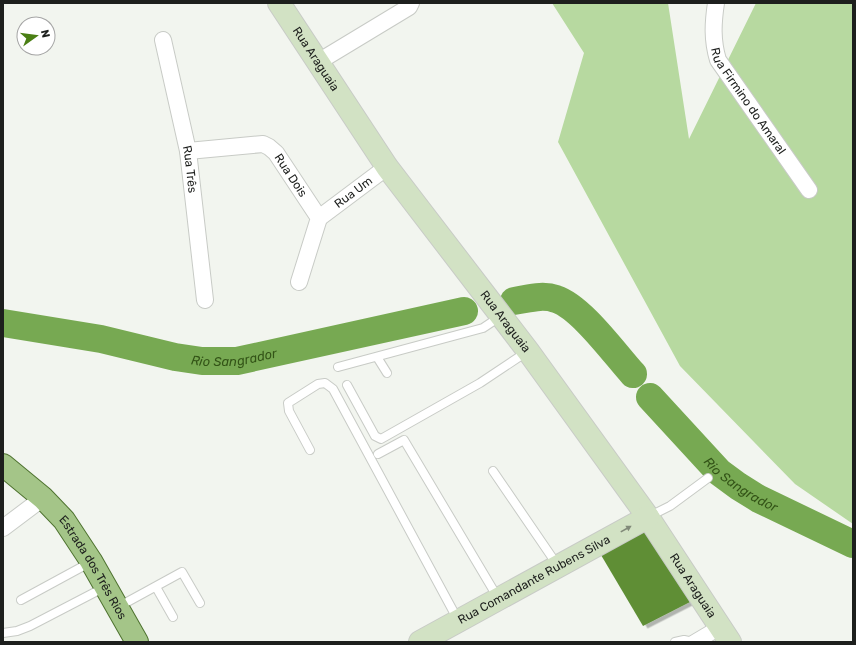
<svg xmlns="http://www.w3.org/2000/svg" width="856" height="645" font-family="Rubik,sans-serif">
	<defs>
		<filter id="shadow"><feDropShadow dx="4.5" dy="2.5" stdDeviation="0" flood-color="#0004"/></filter>
	</defs>
	<rect width="100%" height="100%" fill="#f2f5ef"/>
	<path fill="#b7d9a0" d="M552 3H668L689 139 756 3H853V524L795 484 680 366 558 142 584 53Z"/>
	<path fill="#77a952" stroke="#5c8042" d="M3 318 39 329 3 328Z"/>
	<g fill="none" stroke-linecap="round" stroke-linejoin="round">
		<g stroke="#77a952" stroke-width="28">
			<path d="M514 301C528 299 542 294 556 299 581 307 614 353 633 374"/>
			<path id="s1" d="M3 323 101 339 175 357 202 361H237L464 311"/>
			<path id="s2" d="M650 397 719 472 738 486 759 499 853 544"/>
		</g>
	</g>
	<path fill="#5e8e36" filter="url(#shadow)" d="M650 529 690 602 643 626 601 555Z"/>
	<g fill="none" stroke-linecap="round" stroke-linejoin="round">
		<g stroke="#c8cbc6" stroke-width="10">
			<path id="lane" d="M377 357 387 373
				M338 367 483 328 501 316
				M347 385 375 436 381 439 480 383 528 351
				M310 450 289 411 288 403 318 384 325 383 333 389 458 620
				M378 454 404 440 498 598
				M493 471 558 566
				M648 517 670 506 708 478
				M156 587 173 617
				M21 600 91 562
				M118 607 182 572 200 603
				M3 633 17 631 30 626 105 587
				M690 641 717 625
				M675 642 684 640 693 642
				M702 642 722 630"/>
		</g>
		<g stroke="#c8cbc6" stroke-width="18">
			<g id="street">
				<path id="s3" d="M716 3C713 23 712 40 718 60L809 190"/>
				<path id="s4" d="M163 40 188 151 205 300"/>
				<path d="M318 62 409 7 411 3"/>
				<path id="s5" d="M188 151 263 144 269 147 276 153 319 218 299 282"/>
				<path id="s6" d="M319 218 387 167"/>
				<path d="M3 528 43 498"/>
			</g>
		</g>
		<g stroke="#c8cbc6" stroke-width="24">
			<g id="secondary">
				<path id="s7" d="M279 3 387 167 528 351 648 517 730 642"/>
				<path id="s8" d="M420 642 648 517"/>
			</g>
		</g>
		<g stroke="#4e722f" stroke-width="24">
			<g id="primary">
				<path id="s9" d="M3 465 43 498 64 520 91 561 137 642"/>
			</g>
		</g>
		<use href="#lane" stroke="#fff" stroke-width="8"/>
		<use href="#street" stroke="#fff" stroke-width="16"/>
		<use href="#secondary" stroke="#d2e2c4" stroke-width="22"/>
		<use href="#primary" stroke="#a4c588" stroke-width="22"/>
	</g>
	<defs><path id="oneway-solid" d="M-6-.8H1V-3.2L6.5 0L1 3.2V.8H-6Z"/></defs>
	<use fill="#818a79" href="#oneway-solid" transform="translate(626 529) rotate(-29)"/>
	<g text-anchor="middle" dominant-baseline="central" stroke-width="3" stroke-linejoin="round" paint-order="stroke">
		<g font-size="12" fill="#1d1f1d" stroke="#fff">
			<text stroke="none"><textPath href="#s7" startOffset="67">Rua Araguaia</textPath></text>
			<text stroke="none"><textPath href="#s3" startOffset="108">Rua Firmino do Amaral</textPath></text>
			<text stroke="none"><textPath href="#s4" startOffset="132">Rua Três</textPath></text>
			<text stroke="none"><textPath href="#s5" startOffset="118">Rua Dois</textPath></text>
			<text stroke="none"><textPath href="#s6" startOffset="43">Rua Um</textPath></text>
			<text stroke="none"><textPath href="#s7" startOffset="391">Rua Araguaia</textPath></text>
			<text stroke="none"><textPath href="#s9" startOffset="138">Estrada dos Três Rios</textPath></text>
			<text stroke="none"><textPath href="#s8" startOffset="130">Rua Comandante Rubens Silva</textPath></text>
			<text stroke="none"><textPath href="#s7" startOffset="715">Rua Araguaia</textPath></text>
		</g>
		<g font-size="13" font-style="italic" fill="#335417" stroke="#fff">
			<text stroke="none"><textPath href="#s1" startOffset="235">Rio Sangrador</textPath></text>
			<text stroke="none"><textPath href="#s2" startOffset="127">Rio Sangrador</textPath></text>
		</g>
	</g>
	<rect width="856" height="645" fill="none" stroke="#1d1f1d" stroke-width="8"/>
	<g transform="translate(36 36) rotate(76)"><circle r="19" fill="#ffffff" stroke="#a5a5a5"/>
	<path d="M0-3L7 15L0 10L-7 15Z" fill="#4a7f14"/>
	<text y="-6" font-size="11" font-weight="bold" text-anchor="middle" fill="#1d1f1d">N</text>
	</g>
</svg>
